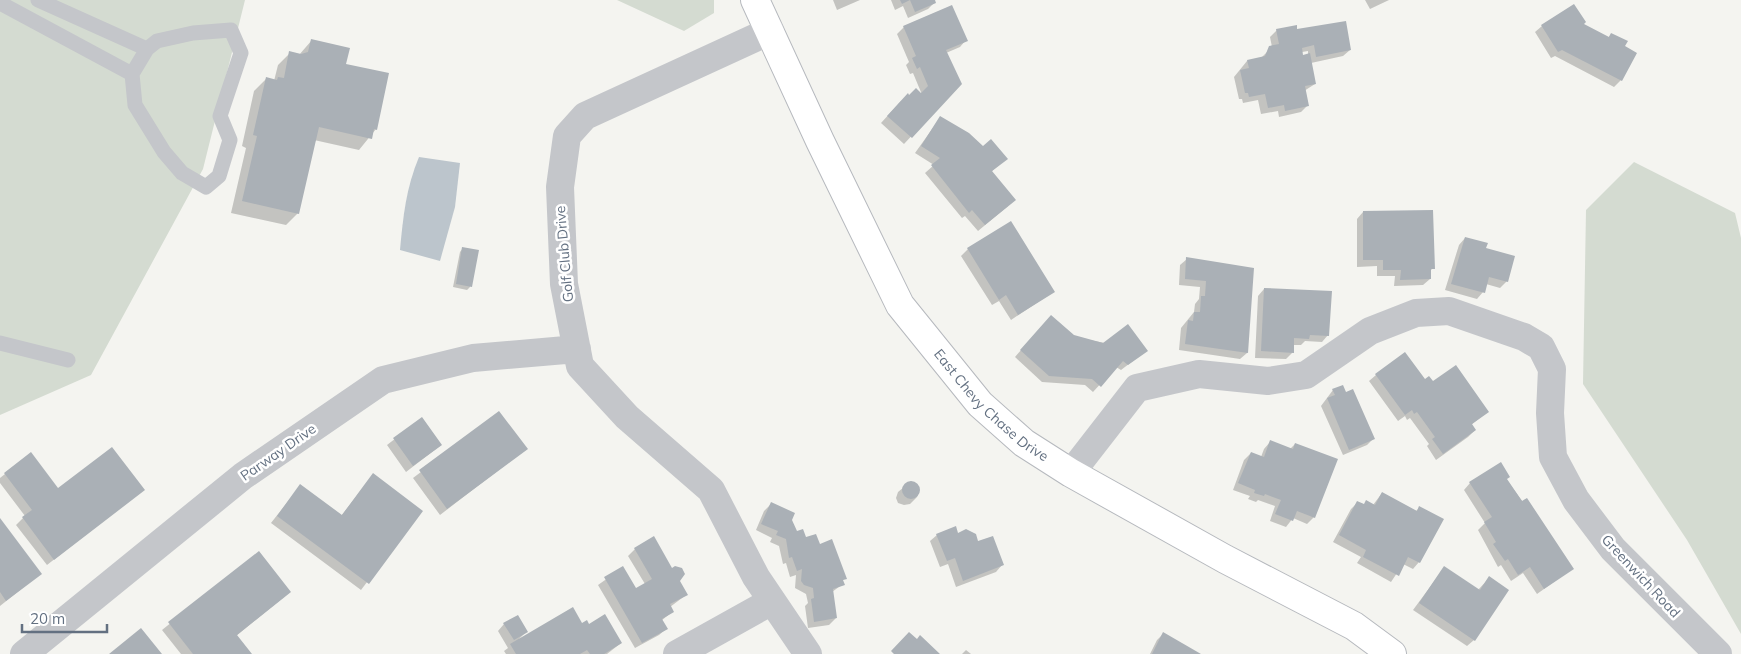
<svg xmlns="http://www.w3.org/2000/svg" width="1741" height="654" font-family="Mulish,sans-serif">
	<rect width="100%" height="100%" fill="#f4f4f0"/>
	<path fill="#d4dbd1" d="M0 0H245L203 169 91 375 0 415Z
		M617 0H714V13L684 31Z
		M1634 162 1735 213 1741 238V634L1687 540 1583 384 1586 210Z"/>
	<path fill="#bcc5cc" d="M419 157 460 163 455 207 440 261 400 250C403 217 406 188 419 157Z"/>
	<path fill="#0003" fill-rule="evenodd" d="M833 0H860L837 10Z
		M891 0H934L935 2 928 9 908 18 903 6 895 10Z
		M1365 0H1389L1370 9Z
		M1582 24 1608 38 1611 34 1623 46 1635 53 1621 80 1614 87 1555 56 1551 58 1535 32 1542 26Z
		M904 27 966 40 960 47 946 53 960 84 904 144 881 123 901 101 923 97 913 73 910 74 906 65 909 62 897 34Z
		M1277 30 1296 31 1350 50 1343 56 1311 63 1315 84 1304 91 1307 106 1301 112 1279 117 1278 111 1261 114 1258 100 1243 103 1242 99H1239L1234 77 1247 61 1261 58 1272 47 1270 37ZM1308 51V55L1302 56V52Z
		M312 40 376 129 359 150 314 140 298 213 286 225 231 213 246 148 242 146 254 91 266 79 274 81 278 65 290 53 299 55Z
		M940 118 999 165 991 172 1008 206 978 231 965 216 962 218 925 173 934 165 915 153Z
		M1363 212 1433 268 1430 271V279L1423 285 1394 286 1395 276H1377V266L1357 267V219Z
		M1465 238 1485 249 1507 281 1500 288 1486 284 1483 292 1477 299 1445 290 1459 245Z
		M463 248 477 251 470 287 467 290 453 287 460 252Z
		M968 249 1053 292 1011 320 999 301 992 305 961 256Z
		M1187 259 1252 269 1247 353 1240 359 1179 350 1181 328 1194 312 1195 304 1199 299 1200 287 1179 285 1180 265Z
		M1264 289 1328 335 1322 342 1305 341 1301 345H1293V352L1286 359 1255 358 1258 296Z
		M1045 323 1074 337 1146 351 1121 370 1116 367 1093 392 1085 385 1042 382 1015 357Z
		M1376 375 1433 382 1488 411 1471 425 1475 430 1468 437 1436 460 1427 446 1429 444 1410 418 1407 420 1405 416 1398 421 1369 381Z
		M1333 390 1374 438 1367 445 1343 455 1321 406Z
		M499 413 526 449 440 515 413 478Z
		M422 418 441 445 406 472 387 445Z
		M1270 442 1290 449 1295 444 1314 517 1307 524 1293 518 1286 527 1270 521 1275 506 1258 500 1256 502 1248 499 1250 496 1233 490 1244 460 1251 453 1261 457 1264 449Z
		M31 454 58 490H143L47 565 16 525 25 516 0 483V478L5 474Z
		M373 475 421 511 361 590 271 523 300 486 341 516Z
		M1506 479 1572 569 1537 594 1523 573 1511 581 1501 565 1498 567 1478 530 1485 523 1464 490 1470 483Z
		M910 482 917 484 919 491 917 497 910 504 904 505 898 503 896 498 898 492Z
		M1382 493 1416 511 1420 507 1419 562 1413 569 1403 564 1391 582 1357 563 1361 557 1333 542 1351 509 1358 502 1363 505H1373Z
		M771 504 791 520 796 533 819 546 845 578 842 581 843 584 832 592 836 618 829 625 808 628 805 606 808 603 806 594 795 588 796 575 790 577 786 563 783 564 779 546 770 542 772 538 756 530 764 511Z
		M0 520 40 574 0 606Z
		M957 534 978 543 1002 565 996 572 956 587 948 564 940 567 930 541 937 535Z
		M654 538 686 595 670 607 673 611 661 621 666 629 659 635 635 648 598 585 622 568 635 590 645 584 628 556 635 549Z
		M259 552 290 592 236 636 251 654H181L162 630Z
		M1444 568 1478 590 1489 578 1474 640 1467 646 1413 610Z
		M504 624 527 631 519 639 582 625 588 626 621 643 607 654H506L504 651 508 648 498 631Z
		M1163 634 1198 654H1150L1157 640Z
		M966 650 971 654H962Z"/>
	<path fill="#aab0b6" d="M900 0H935L936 3 915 12 910 0 902 4Z
		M1574 4 1586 22 1584 24 1609 37 1611 33 1628 41 1625 46 1637 53 1622 81 1562 50 1558 52 1541 25Z
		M952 5 968 41 946 50 962 84 912 138 887 116 908 93 909 95 916 88 921 93 928 86 920 67 917 69 912 58 916 56 903 26Z
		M1346 21 1351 50 1316 57 1314 45 1302 48 1303 55 1310 53 1316 84 1305 86 1309 106 1285 111 1284 105 1268 108 1265 94 1249 97 1248 93H1245L1240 70 1249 68 1247 60 1265 56 1269 46 1279 44 1276 29 1297 25V29Z
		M311 39 350 48 346 64 389 73 377 130 374 129 372 139 319 127 299 214 242 201 257 136 253 135 266 77 277 80 278 77 284 78 289 51 301 54 308 52Z
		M940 116 969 133 983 146 991 139 1008 159 992 171 1016 200 985 225 972 210 969 213 931 165 940 158 921 146Z
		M1433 210 1435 269H1431V279L1400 280 1401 270H1383V260H1363V211Z
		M1011 221 1055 292 1018 315 1006 295 999 300 967 248Z
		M1465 237 1488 243 1486 248 1515 256 1508 282 1489 277 1485 293 1451 284Z
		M462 247 479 250 472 287 456 284Z
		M1186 257 1254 268 1248 353 1185 344 1188 320 1193 321 1194 312H1200L1201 296H1205L1206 281 1185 279Z
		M1264 288 1332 291 1329 336 1310 335 1309 339 1294 338V353L1261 351Z
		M1051 315 1074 335 1103 343 1128 324 1148 351 1128 365 1123 361 1101 387 1092 379 1049 376 1020 350Z
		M1405 352 1425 379 1429 376 1433 381 1456 365 1489 412 1472 424 1476 430 1443 454 1432 439 1435 437 1417 412 1414 414 1412 410 1405 415 1375 374Z
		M1343 385 1346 392 1353 389 1375 439 1349 450 1327 398 1335 395 1332 389Z
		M499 411 528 449 447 509 419 470Z
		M422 417 442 445 413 466 393 438Z
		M1270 440 1293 449 1295 443 1338 459 1315 518 1297 511 1293 521 1275 514 1281 500 1265 494 1264 496 1254 493 1255 490 1238 483 1251 452 1264 457Z
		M112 447 145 490 54 560 22 517 32 510 4 473 31 452 58 488Z
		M1501 462 1510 477 1507 479 1522 501 1527 498 1574 569 1544 589 1530 567 1518 575 1508 559 1505 561 1493 544 1496 542 1484 522 1492 517 1469 482Z
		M373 473 423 511 369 584 277 516 300 484 342 515Z
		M902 490a9 9 0 1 1 18 0a9 9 0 1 1-18 0Z
		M1382 492 1417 511 1419 506 1444 519 1420 563 1408 557 1399 576 1363 557 1366 550 1339 535 1357 501 1364 504 1366 500 1375 505Z
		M771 502 795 513 792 520 797 531 803 529 806 537 816 534 820 544 832 539 847 579 843 580 845 585 833 589 837 618 814 622 811 599 814 598 813 588 804 585 801 581 802 569 797 571 792 557 789 558 786 539 776 535 778 531 761 524Z
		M0 518 42 574 6 601 0 592Z
		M956 526 958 533 966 529 976 534 978 541 993 536 1004 565 963 581 955 558 947 561 936 534Z
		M654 536 672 568 675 566 682 568 685 574 680 581 688 595 670 604 674 612 662 619 668 629 642 643 604 577 623 566 636 588 652 579 634 548Z
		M259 551 291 592 237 635 252 654H193L168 622Z
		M1444 566 1480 590 1489 576 1509 590 1475 641 1419 603Z
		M573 607 582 623 587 620 589 624 605 614 622 643 604 654H590L587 650 580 654H516L510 644Z
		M518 615 528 632 514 640 503 623Z
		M141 628 162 654H109Z
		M909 632 917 639 920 635 940 654H894L891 651Z
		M1163 632 1201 654H1152Z"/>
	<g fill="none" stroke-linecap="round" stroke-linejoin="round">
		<g stroke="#b6b9be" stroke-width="30">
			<g id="secondary">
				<path id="s1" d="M755 0 820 141 900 305 980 404 1024 443 1071 473 1225 559 1354 626 1392 654"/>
			</g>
		</g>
		<path stroke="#c4c6ca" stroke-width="15" d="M38 0 147 49
			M0 3 132 74
			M231 30 241 53 220 116 230 140 219 176 206 187 182 173 164 152 135 105 132 74 147 49 157 41 193 33Z
			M0 343 68 360"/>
		<path stroke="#c4c6ca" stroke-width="28" d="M770 31 585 116 567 136 560 187 564 284 580 366 627 417 711 490 756 577 808 654
			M1071 473 1137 388 1199 374 1268 381 1306 375 1370 331 1416 313 1449 311 1524 337 1541 347 1552 369 1550 413 1553 457 1576 500 1613 549 1718 654
			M24 654 243 476 383 380 473 358 577 349
			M677 654 772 601"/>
		<use href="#secondary" stroke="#fff" stroke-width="28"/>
	</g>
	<g text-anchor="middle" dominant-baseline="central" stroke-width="5" stroke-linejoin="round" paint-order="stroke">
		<g font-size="14" fill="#637081" stroke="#fff">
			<text transform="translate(564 254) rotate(-95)">Golf Club Drive</text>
			<text stroke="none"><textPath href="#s1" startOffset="474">East Chevy Chase Drive</textPath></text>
			<text transform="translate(278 452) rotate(-35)">Parway Drive</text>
			<text transform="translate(1641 576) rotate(47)">Greenwich Road</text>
		</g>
	</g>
	<path d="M22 624v8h85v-8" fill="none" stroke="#637081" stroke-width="2.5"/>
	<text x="30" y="624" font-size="15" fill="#637081" stroke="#ffffff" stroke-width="4" paint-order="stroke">20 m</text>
</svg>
